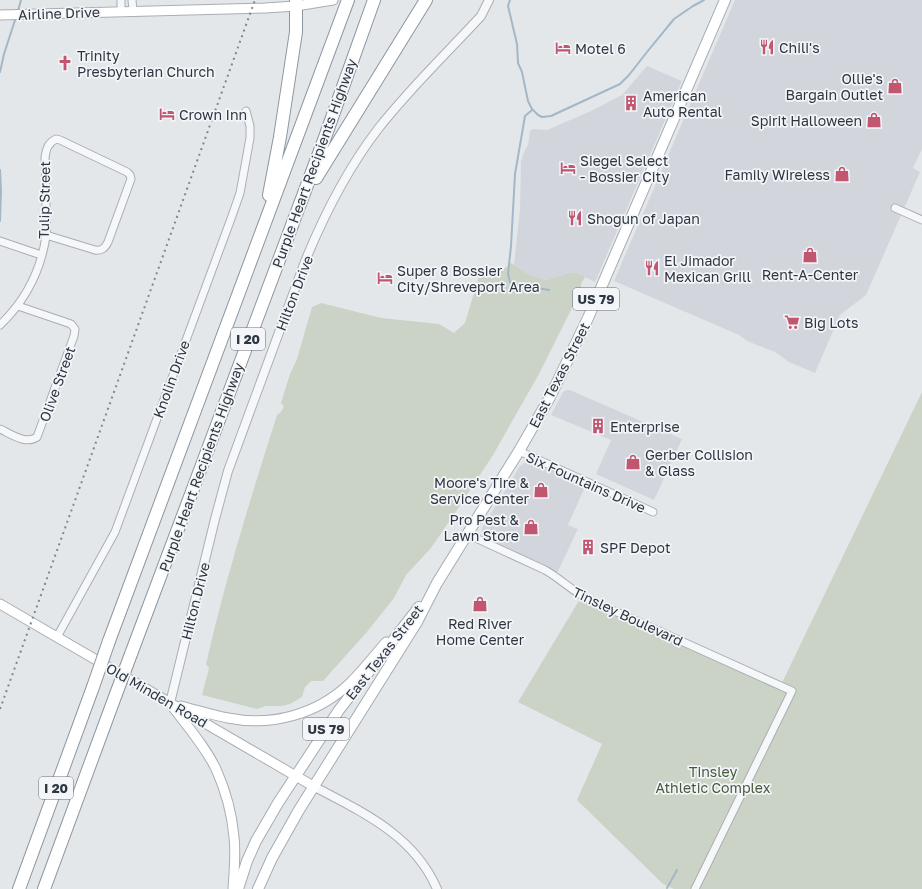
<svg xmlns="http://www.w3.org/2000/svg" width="922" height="889" font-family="'Golos Text',sans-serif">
	<rect width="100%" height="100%" fill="#e4e7ea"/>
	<path fill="#d2d6dc" d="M735 0H922V149L913 168 920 172 866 295 840 315 815 373 789 362 775 352 747 341 739 335 614 281Z
		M647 66 682 81 595 282 574 272 545 280 526 273 514 265 520 209 521 161 525 150 528 145 530 131 533 129 547 130 591 111 622 95Z
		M567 390H570L682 439 654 500 596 474 611 440 551 415 563 392Z
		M526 462 535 463 585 487 568 525 578 529 557 573 542 564 485 539 482 534V528L520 466Z"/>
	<path fill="#cad3c6" d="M511 263 526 273 545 280 574 272 585 277 581 284V290L539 374 493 455 459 507 431 548 406 575 394 598 366 633 323 681H311L305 687 302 697 290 704 281 706H266L257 709 202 695 209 668 206 664C225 580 251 497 277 415L281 412 284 406 281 403 290 374 297 359 312 307 321 303 381 318 439 324 454 333 465 323 480 273H483L488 277 492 278C499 271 504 270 511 263Z
		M922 392V889H674L663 884 577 800 602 744 518 702 580 599 779 689Z"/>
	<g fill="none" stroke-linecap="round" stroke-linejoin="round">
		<path stroke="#a3b7c6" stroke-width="2" d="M510 0 508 6 517 44 518 63 522 72 528 101 532 109 538 115 542 117 551 116 620 84 629 75 647 52 674 19 693 6 704 0
			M18 11 21 0
			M0 72 4 54 16 17
			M532 110 525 116 515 174 511 246 508 274 510 282 518 285 549 290
			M0 170 1 191 0 221
			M667 888 677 870"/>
		<g stroke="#a9aeb4" stroke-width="9">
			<path id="minor" d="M132 0 133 11
				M121 11V0
				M895 208 922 220
				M0 241 41 255
				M0 325C25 301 41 270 46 236 47 229 46 221 46 214 46 195 46 177 45 158 46 149 48 143 56 139L60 140 127 172 130 175 131 179 108 242C105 248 102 251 95 250L46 235
				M0 429C11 434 26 445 37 437L74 336 75 329 71 324 18 306
				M519 451 653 512
				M467 534 545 570C561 579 572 591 588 599L792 691 695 889
				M57 637 115 532 232 216 240 193 250 138V126L246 111"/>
		</g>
		<g stroke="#a9aeb4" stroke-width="10">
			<path id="tertiary" d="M170 703 215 519 228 471 306 259C325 213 348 168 378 129 410 88 447 53 481 16L489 0
				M313 786C362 812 414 835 437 889"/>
		</g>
		<g stroke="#a9aeb4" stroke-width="11">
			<path id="secondary" d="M0 15 265 8 296 6 333 0
				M0 604 313 786
				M172 706C187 726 205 746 216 769 225 789 232 814 234 837 236 854 234 872 233 889
				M181 706C197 710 212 715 228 718 272 727 318 714 350 683 363 670 374 656 386 642"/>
		</g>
		<g stroke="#a4acb5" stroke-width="12">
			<path id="primary" d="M238 889 247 861 256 841 278 803 339 710 419 607
				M258 889 272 858 299 810 417 622 437 583 519 451 550 397 588 318 725 0"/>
		</g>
		<g stroke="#8c969f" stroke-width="14">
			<path id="motorway" d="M316 178 426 0
				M269 195 280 137 296 32V0
				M109 641 348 0
				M131 654 324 140 374 0
				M19 889 93 687
				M44 889 116 694"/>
		</g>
		<use href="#minor" stroke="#f6f7f9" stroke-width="7"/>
		<use href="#tertiary" stroke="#f6f7f9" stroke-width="8"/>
		<use href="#secondary" stroke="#fff" stroke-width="9"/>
		<use href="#primary" stroke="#fff" stroke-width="10"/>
		<use href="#motorway" stroke="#fff" stroke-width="12"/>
		<path stroke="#7e8892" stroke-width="2" stroke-dasharray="2 4" stroke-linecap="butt" d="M0 709 255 0"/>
		<g stroke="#8c969f" stroke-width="14" stroke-linecap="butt">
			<path id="motorway-bridge" d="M93 687 109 641
				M116 694 131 654"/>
		</g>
		<use href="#motorway-bridge" stroke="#fff" stroke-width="12"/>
	</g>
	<defs>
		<g id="restaurant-bare" transform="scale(1.2)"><path d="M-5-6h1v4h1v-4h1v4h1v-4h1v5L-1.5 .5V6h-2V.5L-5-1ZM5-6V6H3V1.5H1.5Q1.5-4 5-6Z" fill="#c15670" stroke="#f3f5f8" stroke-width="2.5" paint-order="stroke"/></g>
		<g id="hotel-bare" transform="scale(1.2)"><path d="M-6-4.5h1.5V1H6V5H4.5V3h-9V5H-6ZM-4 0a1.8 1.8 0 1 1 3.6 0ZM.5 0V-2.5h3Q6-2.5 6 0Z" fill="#c15670" stroke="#f3f5f8" stroke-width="2.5" paint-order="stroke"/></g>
		<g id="church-bare" transform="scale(1.2)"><path d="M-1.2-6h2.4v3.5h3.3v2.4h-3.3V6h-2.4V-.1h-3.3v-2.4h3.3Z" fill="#c15670" stroke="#f3f5f8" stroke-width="2.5" paint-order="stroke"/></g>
		<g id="shop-bare" transform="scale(1.2)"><path d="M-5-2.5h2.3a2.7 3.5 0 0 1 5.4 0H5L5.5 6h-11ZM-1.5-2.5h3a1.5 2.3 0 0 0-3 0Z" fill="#c15670" stroke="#f3f5f8" stroke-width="2.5" paint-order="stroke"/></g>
		<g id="building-bare" transform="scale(1.2)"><path d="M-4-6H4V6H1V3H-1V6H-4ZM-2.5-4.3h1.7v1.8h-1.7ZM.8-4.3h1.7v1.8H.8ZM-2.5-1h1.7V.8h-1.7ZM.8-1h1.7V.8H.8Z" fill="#c15670" stroke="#f3f5f8" stroke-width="2.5" paint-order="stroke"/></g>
		<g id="supermarket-bare" transform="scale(1.2)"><path d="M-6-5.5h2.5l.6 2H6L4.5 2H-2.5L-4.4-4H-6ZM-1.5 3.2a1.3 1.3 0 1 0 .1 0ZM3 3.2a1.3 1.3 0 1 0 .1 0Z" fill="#c15670" stroke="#f3f5f8" stroke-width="2.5" paint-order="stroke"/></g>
	</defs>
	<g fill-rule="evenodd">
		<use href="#restaurant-bare" x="767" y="47"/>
		<use href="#hotel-bare" x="563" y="48"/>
		<use href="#church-bare" x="65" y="63"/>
		<use href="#shop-bare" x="895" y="86"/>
		<use href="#building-bare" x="631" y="103"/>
		<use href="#hotel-bare" x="167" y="114"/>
		<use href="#shop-bare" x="874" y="120"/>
		<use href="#hotel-bare" x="568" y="168"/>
		<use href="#shop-bare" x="842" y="174"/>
		<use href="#restaurant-bare" x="575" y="218"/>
		<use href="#shop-bare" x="810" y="255"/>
		<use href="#restaurant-bare" x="652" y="268"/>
		<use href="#hotel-bare" x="385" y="278"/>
		<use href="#supermarket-bare" x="792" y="322"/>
		<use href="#building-bare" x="598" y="426"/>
		<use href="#shop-bare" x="633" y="462"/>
		<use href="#shop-bare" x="541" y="490"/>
		<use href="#shop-bare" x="531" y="527"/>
		<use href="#building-bare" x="588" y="547"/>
		<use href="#shop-bare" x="480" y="604"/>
	</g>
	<g text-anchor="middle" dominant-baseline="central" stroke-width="3.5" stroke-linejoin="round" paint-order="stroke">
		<g fill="#f3f5f8" stroke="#686f78" stroke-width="1">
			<rect x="573" y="288" width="46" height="22" rx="3"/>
			<rect x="231" y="328" width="34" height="22" rx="3"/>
			<rect x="303" y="718" width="46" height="22" rx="3"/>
			<rect x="39" y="777" width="34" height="22" rx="3"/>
		</g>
		<g font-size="13" font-weight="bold" fill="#2d3641">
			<text x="596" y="299">US 79</text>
			<text x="248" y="339">I 20</text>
			<text x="326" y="729">US 79</text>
			<text x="56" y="788">I 20</text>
		</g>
		<g font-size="14" fill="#2d3641" stroke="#f3f5f8">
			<text transform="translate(59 13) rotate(-2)">Airline Drive</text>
			<text transform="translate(314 163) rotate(-70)">Purple Heart Recipients Highway</text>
			<text transform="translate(44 200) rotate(-89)">Tulip Street</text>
			<text transform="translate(294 293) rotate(-69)">Hilton Drive</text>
			<text transform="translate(559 375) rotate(-63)">East Texas Street</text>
			<text transform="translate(171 379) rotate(-70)">Knolin Drive</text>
			<text transform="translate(57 384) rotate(-70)">Olive Street</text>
			<text transform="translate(201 467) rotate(-70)">Purple Heart Recipients Highway</text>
			<text transform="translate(586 482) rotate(24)">Six Fountains Drive</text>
			<text transform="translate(195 601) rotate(-76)">Hilton Drive</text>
			<text transform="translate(628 616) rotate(25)">Tinsley Boulevard</text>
			<text transform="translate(384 652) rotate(-52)">East Texas Street</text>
			<text transform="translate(157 695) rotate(30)">Old Minden Road</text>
		</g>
		<g font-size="14" fill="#2d3641" stroke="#f3f5f8" text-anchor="start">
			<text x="779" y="47">Chili's</text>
			<text x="575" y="48">Motel 6</text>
			<text x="77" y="55">Trinity<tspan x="77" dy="16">Presbyterian Church</tspan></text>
			<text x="883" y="78" text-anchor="end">Ollie's<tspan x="883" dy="16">Bargain Outlet</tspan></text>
			<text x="643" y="95">American<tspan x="643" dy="16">Auto Rental</tspan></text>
			<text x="179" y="114">Crown Inn</text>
			<text x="862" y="120" text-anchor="end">Spirit Halloween</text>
			<text x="580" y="160">Siegel Select<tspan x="580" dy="16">- Bossier City</tspan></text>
			<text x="830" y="174" text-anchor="end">Family Wireless</text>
			<text x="587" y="218">Shogun of Japan</text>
			<text x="664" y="260">El Jimador<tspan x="664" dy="16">Mexican Grill</tspan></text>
			<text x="397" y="270">Super 8 Bossier<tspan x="397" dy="16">City/Shreveport Area</tspan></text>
			<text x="810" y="274" text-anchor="middle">Rent-A-Center</text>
			<text x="804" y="322">Big Lots</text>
			<text x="610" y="426">Enterprise</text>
			<text x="645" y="454">Gerber Collision<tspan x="645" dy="16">&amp; Glass</tspan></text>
			<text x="529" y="482" text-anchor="end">Moore's Tire &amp;<tspan x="529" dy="16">Service Center</tspan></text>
			<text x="519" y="519" text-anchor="end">Pro Pest &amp;<tspan x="519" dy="16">Lawn Store</tspan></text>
			<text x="600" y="547">SPF Depot</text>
			<text x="480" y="623" text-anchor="middle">Red River<tspan x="480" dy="16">Home Center</tspan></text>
		</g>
		<g font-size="14" fill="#445b3c" stroke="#f3f5f8">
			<text x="713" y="771">Tinsley<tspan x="713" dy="16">Athletic Complex</tspan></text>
		</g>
	</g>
</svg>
